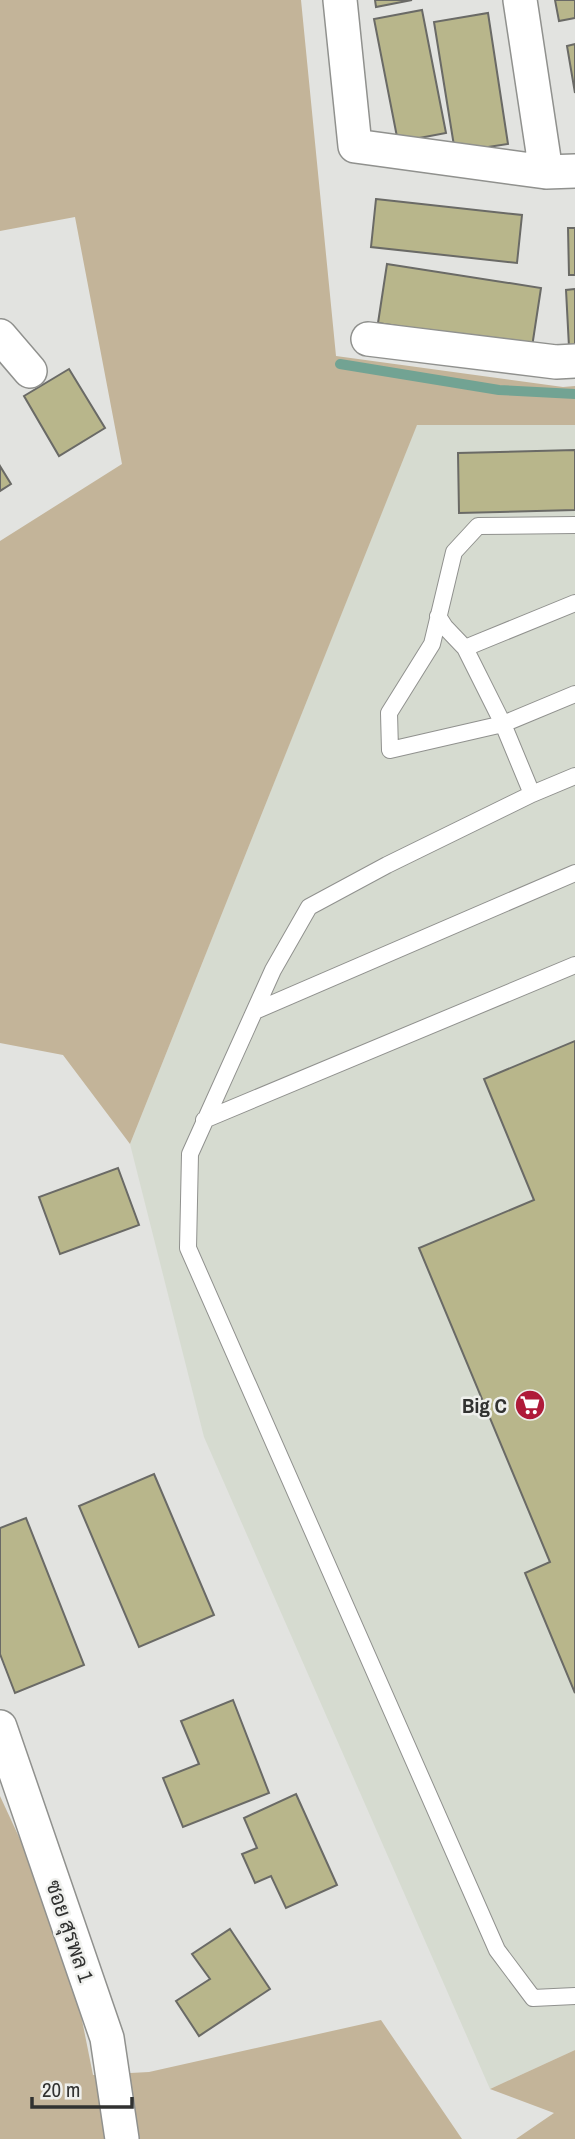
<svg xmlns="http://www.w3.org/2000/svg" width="575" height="2139" font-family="'Archivo Narrow',Sarabun,sans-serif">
	<rect width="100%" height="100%" fill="#e2e3e0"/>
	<path fill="#d6dbd0" d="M417 424 575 425V1041L484 1079 534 1200 550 1562 525 1573 575 1693V2050L490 2089 204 1437 130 1144Z"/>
	<path fill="#c3b499" d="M0 0H301L336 356 563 387 575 386V425H417L130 1144 63 1055 0 1043V541L122 464 75 217 0 231Z
		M0 1796 43 1889 73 1975 93 2075 149 2072 381 2020 462 2139H0Z
		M575 2050V2139H516L554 2113 490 2089Z"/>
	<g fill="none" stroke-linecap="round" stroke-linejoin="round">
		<path stroke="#72a393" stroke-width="10" d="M340 364 499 390 575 394"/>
	</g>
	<path fill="#b8b68b" stroke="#6a6a66" stroke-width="2" d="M375 0H412L376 7Z
		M555 0H575V18L559 21Z
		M422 10 446 133 398 142 374 19Z
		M488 13 508 144 455 152 434 22Z
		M575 44V93L567 46Z
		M376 199 522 215 517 263 371 247Z
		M568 228H575V275H569Z
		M387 264 541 288 532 347 378 323Z
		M575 289V347H569L566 290Z
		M69 369 105 428 59 456 24 396Z
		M575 450V510L459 513 458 453Z
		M0 466 11 484 0 491Z
		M575 1041V1693L525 1573 550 1562 419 1248 534 1200 484 1079Z
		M118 1168 139 1225 60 1254 39 1197Z
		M154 1474 214 1615 139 1647 79 1506Z
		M26 1518 84 1665 15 1693 0 1654V1528Z
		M233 1700 269 1793 183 1827 163 1778 199 1764 181 1721Z
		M296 1794 337 1885 286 1908 271 1876 255 1883 242 1854 257 1848 244 1818Z
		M230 1929 270 1989 199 2036 176 2001 210 1979 192 1954Z"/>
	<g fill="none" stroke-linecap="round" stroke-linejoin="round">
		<g stroke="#90918e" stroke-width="18">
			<path id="lane" d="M438 616 445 627 465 648 503 724 575 694
				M465 648 575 603
				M575 776 532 794 387 865 309 907 273 970 190 1154 188 1248 497 1950 533 1998 575 1996
				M532 794 503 724 390 750 389 713 432 644 454 552 478 526 575 525
				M255 1011 575 873
				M204 1120 575 965"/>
		</g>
		<g stroke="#90918e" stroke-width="36">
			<path id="street" d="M340 0 355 146 546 172 575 171
				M520 0 546 172
				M0 336 30 371
				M368 339 556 362 575 361
				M0 1727 107 2038 122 2139"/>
		</g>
		<use href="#lane" stroke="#fff" stroke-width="16"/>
		<use href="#street" stroke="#fff" stroke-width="33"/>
	</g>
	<defs>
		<g id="supermarket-disc" transform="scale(1.575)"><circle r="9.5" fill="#af1a39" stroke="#eff0ed"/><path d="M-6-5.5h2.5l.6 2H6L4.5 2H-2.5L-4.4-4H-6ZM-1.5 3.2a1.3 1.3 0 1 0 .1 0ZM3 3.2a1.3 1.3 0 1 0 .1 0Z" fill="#fff"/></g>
	</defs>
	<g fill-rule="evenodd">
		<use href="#supermarket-disc" x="530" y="1405"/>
	</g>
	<g text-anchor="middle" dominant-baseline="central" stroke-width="5" stroke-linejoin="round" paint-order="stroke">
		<g font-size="21" font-weight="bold" fill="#313231" stroke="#eff0ed" text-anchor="end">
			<text x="507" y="1405">Big C</text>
		</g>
		<g font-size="21" fill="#313231" stroke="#eff0ed">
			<text transform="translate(70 1931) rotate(71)">ซอย สุรพล 1</text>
		</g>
	</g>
	<path d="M32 2097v10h100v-10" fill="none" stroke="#313231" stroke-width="3.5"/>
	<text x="42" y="2097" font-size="21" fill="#313231" stroke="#eff0ed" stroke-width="5" paint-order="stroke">20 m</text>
</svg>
